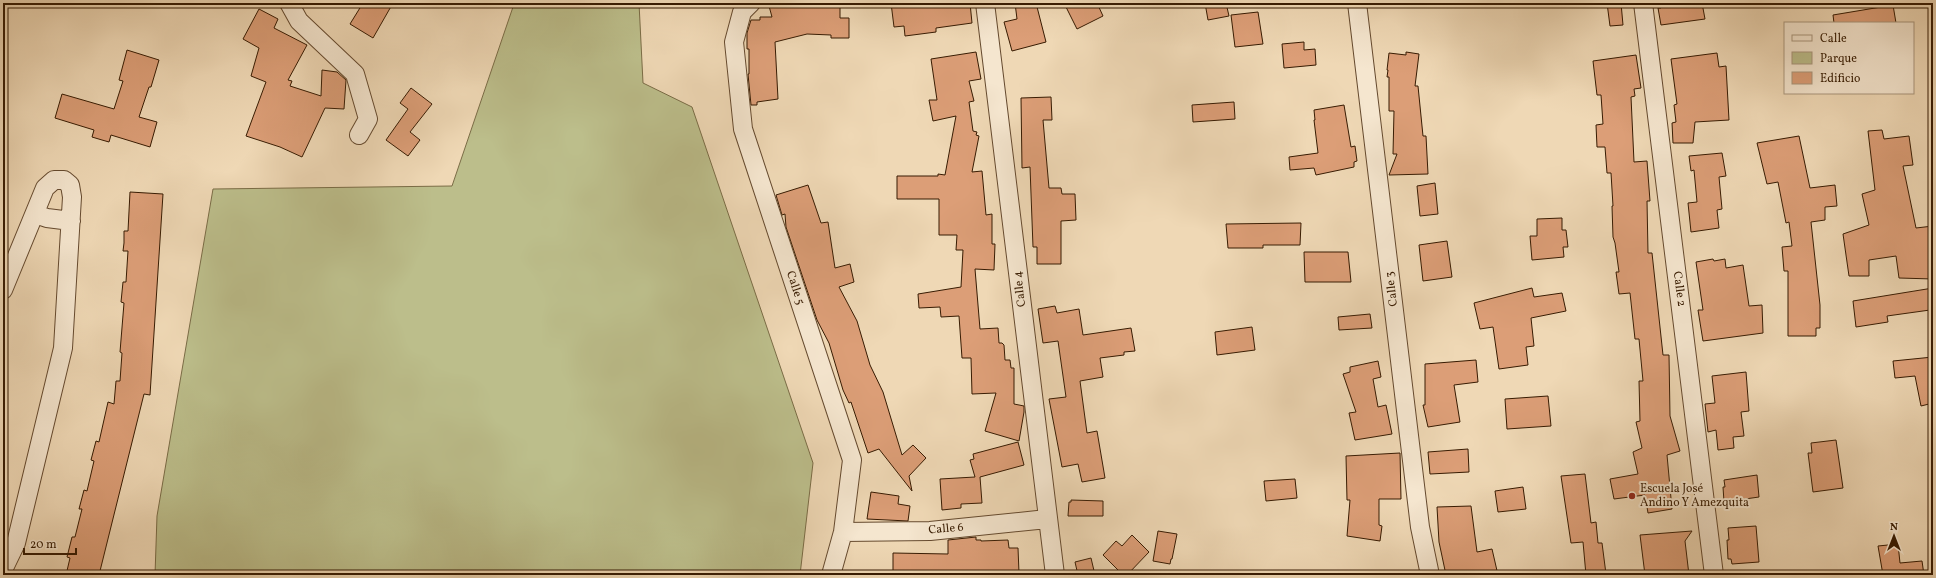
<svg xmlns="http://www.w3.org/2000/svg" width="1936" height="578" font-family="Vollkorn,serif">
	<rect width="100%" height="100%" fill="#efd8b5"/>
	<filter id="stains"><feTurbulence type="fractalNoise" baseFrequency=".005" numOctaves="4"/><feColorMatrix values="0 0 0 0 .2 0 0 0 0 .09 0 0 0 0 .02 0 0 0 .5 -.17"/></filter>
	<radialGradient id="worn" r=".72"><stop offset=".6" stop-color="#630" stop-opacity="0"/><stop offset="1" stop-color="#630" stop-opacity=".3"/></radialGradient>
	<path fill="#bcbe8b" stroke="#7a6c46" d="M639 3 643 83 692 107 813 463 800 575H155L157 516 213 189 452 186 514 4Z"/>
	<path fill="#dc9e77" stroke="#371b02" d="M363 3H393L373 38 350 24Z
		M781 3 840 4V18H849V38H831V35L807 34 775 42 778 99 757 102V105H751L748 74H749V49H747V33L751 20H760V17H772L769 6Z
		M891 3H970L972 23 936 28V32L905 36 904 26 894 27Z
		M1015 3H1036L1046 42 1012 51 1004 22 1017 19Z
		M1064 3H1097L1103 16 1077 29Z
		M1205 3H1226L1229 16 1208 20Z
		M1607 3H1621L1623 25 1610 26Z
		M1661 3H1702L1705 19 1661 25 1658 8H1661Z
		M1893 5 1896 23H1834L1833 15Z
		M259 9 278 19 274 28 307 45 288 80 292 81 290 86 321 96 322 70 337 72 346 80 344 109 325 108 302 157 280 147 246 136 266 82 251 76 259 48 243 39Z
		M1258 12 1263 44 1235 47 1231 15Z
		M1304 42V50L1315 49 1316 65 1284 68 1282 44Z
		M127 50 159 60 151 87H149L139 117 157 122 150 147 111 135 109 142 102 140 92 137 94 130 55 118 62 94 114 109 123 81 119 80Z
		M976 52 981 79 969 81 974 101 969 102 973 131 977 132 976 135 979 136 972 172 982 171 986 215 992 214V244H995L994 270 975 269 980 329 998 328 999 343H1002L1004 345 1005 360H1010L1011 368H1014V404L1024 406V412L1019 441 985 431 996 393 972 394 971 358H962L959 316 941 317 940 307 919 308 918 294 961 287 963 250H956L957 235H939V199H897V176H938V174L945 175 956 116 933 121 929 100H937L931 59Z
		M1406 52 1419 54 1415 86H1418L1423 136H1426L1428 174 1389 175 1397 154H1393L1394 111H1389V77H1387L1388 70H1387L1389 53 1406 55Z
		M1717 53 1719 67 1726 66 1729 120 1695 122 1693 143H1673L1672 123 1676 122 1674 105 1677 104 1671 59Z
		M1636 55 1641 88 1634 89 1635 96 1631 97 1634 162 1647 161 1650 201H1647L1648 253H1652L1663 355H1669L1670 416 1680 451 1667 455 1672 509 1648 513 1645 495 1614 499 1610 479 1638 474 1633 452 1642 448 1636 422 1640 421 1639 381H1643L1639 339H1635L1630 293 1619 294 1616 272H1619L1615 243 1613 237 1612 206H1613L1611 173H1607L1605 147H1597L1596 125 1603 124 1601 95H1597L1593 61Z
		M411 88 432 104 410 132 420 140 408 156 386 140 408 109 400 103Z
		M1051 97 1052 120H1043L1049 188H1061L1062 194H1075L1076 220 1061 221V264H1037V247H1033L1030 167 1022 168 1021 98Z
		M1234 102 1235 119 1193 122 1192 105Z
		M1344 105 1351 147 1355 146 1357 161 1354 162V167L1316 175 1314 168 1290 170 1289 157 1318 153 1314 120H1315L1314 110Z
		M1882 130 1884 139 1909 136 1913 165 1903 166 1916 228 1933 226V279L1899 278 1896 256 1869 260V276H1849L1843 234 1869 225 1862 194 1875 190 1868 131Z
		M1799 136 1810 188 1835 185 1837 206 1825 207V220L1811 222 1820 305V328H1816V336H1788V271H1784L1782 247 1792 246 1789 222 1786 223 1778 182 1767 184 1757 143Z
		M1722 153 1726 176 1719 177 1722 209 1717 210 1719 228 1691 232 1688 203 1697 202 1694 170 1691 171 1689 156Z
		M1435 183 1438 214 1420 216 1417 186Z
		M808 185 821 223 828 222 835 268 850 264 854 282 839 287 857 321 870 365 883 392 902 455 913 445 926 458 909 476 912 491 879 449 868 453 851 402 849 403 843 390 829 343 817 320 786 227 785 214 782 215 776 195Z
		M130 192 163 194 150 395 144 394 99 575H66L70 558 67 557 72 537H75L82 509H79L84 490 87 491 94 461 91 460 96 441 99 442 108 402 114 404 116 381H120L122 353 120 352 124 303 121 302 123 282H126L128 251H123L124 243V231H128Z
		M1562 218V230H1566L1568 247H1563L1564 257 1532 260 1530 236H1537V219Z
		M1301 223 1300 245H1263V248H1228L1226 224Z
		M1447 241 1452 277 1423 281 1419 245Z
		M1304 252H1348L1351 282H1305Z
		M1713 259 1714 261 1725 259 1726 268 1743 265 1749 306 1762 305 1763 333 1703 341 1698 310H1703L1696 262Z
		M1532 288 1534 297 1562 293 1566 311 1531 318 1534 346 1526 347 1528 365 1499 369 1493 327 1480 329 1474 303Z
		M1933 288V306L1929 307 1930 310 1887 316 1888 322 1856 327 1853 301Z
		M1055 306 1057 313 1079 309 1083 335 1131 328 1135 351 1124 352V355L1100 358 1103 377 1080 381 1087 433 1097 431 1105 478 1082 482 1078 464 1062 467 1049 399 1066 397 1058 341 1043 343 1038 309Z
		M1370 314 1372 328 1339 330 1338 317Z
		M1252 327 1255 350 1217 355 1215 332Z
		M1933 357V403L1921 406 1915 376 1895 378 1893 361Z
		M1476 360 1478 382 1454 385 1460 422 1428 427 1423 405H1425V364Z
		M1378 361 1381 377 1373 379 1378 407 1386 405 1392 434 1355 440 1349 413 1356 412 1343 374 1350 372V367Z
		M1746 372 1749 411 1741 412 1744 436 1733 437 1734 448 1718 450 1716 430 1708 432 1705 404 1715 403 1712 376Z
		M1548 396 1551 426 1507 429 1505 399Z
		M1836 440 1843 488 1813 492 1808 453H1812L1811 443Z
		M1018 442 1024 465 980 477 982 503 961 504V508L942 510 940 479 975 477 970 460 974 459 973 454Z
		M1468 449 1469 472 1430 474 1428 452Z
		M1400 453 1401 499H1379V525L1382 526 1380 541 1347 536 1350 500H1347L1346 456Z
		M1585 474 1591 523 1596 522 1598 543H1602L1606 574 1586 575 1583 542 1571 543 1561 476Z
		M1757 475 1759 497 1724 502 1723 487H1725L1724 480Z
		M1295 479 1297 498 1266 501 1264 481Z
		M1523 487 1526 509 1498 512 1495 491Z
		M871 492 899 496 898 504 910 506 908 521 867 519Z
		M1071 500 1103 501V516H1068L1069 502H1071Z
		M1471 506 1477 552 1492 549 1498 575H1446L1439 542 1437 507Z
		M1756 526 1759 562 1732 564 1731 559H1728L1727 540H1729L1728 528Z
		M1158 531 1177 534 1172 559H1171L1170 564 1153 561Z
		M1692 531 1685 541 1689 575H1645L1640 535Z
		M1132 535 1149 552 1127 575H1123L1103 555 1116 541 1122 546Z
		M976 537V540H981V541L1008 540 1009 548H1018L1019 573 1008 574V575H984V571L940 572V574L933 575H893V553L948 554V540Z
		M1898 544 1900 563 1922 561 1924 575H1883L1878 546Z
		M1091 558 1095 575H1078L1075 562Z"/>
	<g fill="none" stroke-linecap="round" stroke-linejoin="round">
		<g stroke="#654a2f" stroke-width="20">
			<path id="minor" d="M289 3 299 21 355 74 368 119 359 135
				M751 3 742 12 734 42 743 129 852 460 843 532 831 575
				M985 3 1055 575
				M1357 3 1420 527 1430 575
				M1643 3 1714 575
				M35 214 47 218 71 221
				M3 290 45 188 54 180H64L70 185 72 197 63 348 16 543 3 570
				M843 532 930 531 1047 519"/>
		</g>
		<use href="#minor" stroke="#f5e6cf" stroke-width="18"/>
	</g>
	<circle fill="#8f2418" stroke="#f5e6cf" stroke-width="1.5" cx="1632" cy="496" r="4"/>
	<g text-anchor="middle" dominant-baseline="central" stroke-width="4" stroke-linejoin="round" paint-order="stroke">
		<g font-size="12" fill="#371b02" stroke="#f5e6cf">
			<text transform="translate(795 288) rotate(72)">Calle 5</text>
			<text transform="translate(1020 289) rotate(-97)">Calle 4</text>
			<text transform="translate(1392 289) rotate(-97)">Calle 3</text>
			<text transform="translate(1679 289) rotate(83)">Calle 2</text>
			<text transform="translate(946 529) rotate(-5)">Calle 6</text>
		</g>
		<g font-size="12" fill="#371b02" stroke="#f5e6cf" text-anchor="start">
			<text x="1640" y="489">Escuela José<tspan x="1640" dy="14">Andino Y Amezquita</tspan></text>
		</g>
	</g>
	<rect width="1936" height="578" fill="none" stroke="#efd8b5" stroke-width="16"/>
	<rect x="4" y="4" width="1928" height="570" fill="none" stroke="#371b02" stroke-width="2"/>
	<rect x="8" y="8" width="1920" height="562" fill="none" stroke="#371b02"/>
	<rect x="1784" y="22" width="130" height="72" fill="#f5e6cf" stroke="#a9957d"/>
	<rect x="1792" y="35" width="20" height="6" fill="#f5e6cf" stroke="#a9957d"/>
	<text x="1820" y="42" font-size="12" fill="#371b02">Calle</text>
	<rect x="1792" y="52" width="20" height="12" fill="#bcbe8b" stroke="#a9957d"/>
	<text x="1820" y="62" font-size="12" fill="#371b02">Parque</text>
	<rect x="1792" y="72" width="20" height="12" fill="#dc9e77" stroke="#a9957d"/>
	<text x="1820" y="82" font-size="12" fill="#371b02">Edificio</text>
	<g transform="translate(1894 536)" stroke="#f5e6cf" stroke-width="3" paint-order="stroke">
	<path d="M0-3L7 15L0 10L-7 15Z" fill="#371b02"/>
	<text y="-6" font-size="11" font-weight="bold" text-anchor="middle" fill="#371b02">N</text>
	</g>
	<path d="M24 548v6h52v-6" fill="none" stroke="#371b02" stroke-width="2"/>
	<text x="30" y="548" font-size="12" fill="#371b02" stroke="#f5e6cf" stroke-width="3" paint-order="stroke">20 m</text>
	<rect width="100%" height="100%" filter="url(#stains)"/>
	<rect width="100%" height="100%" fill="url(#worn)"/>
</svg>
